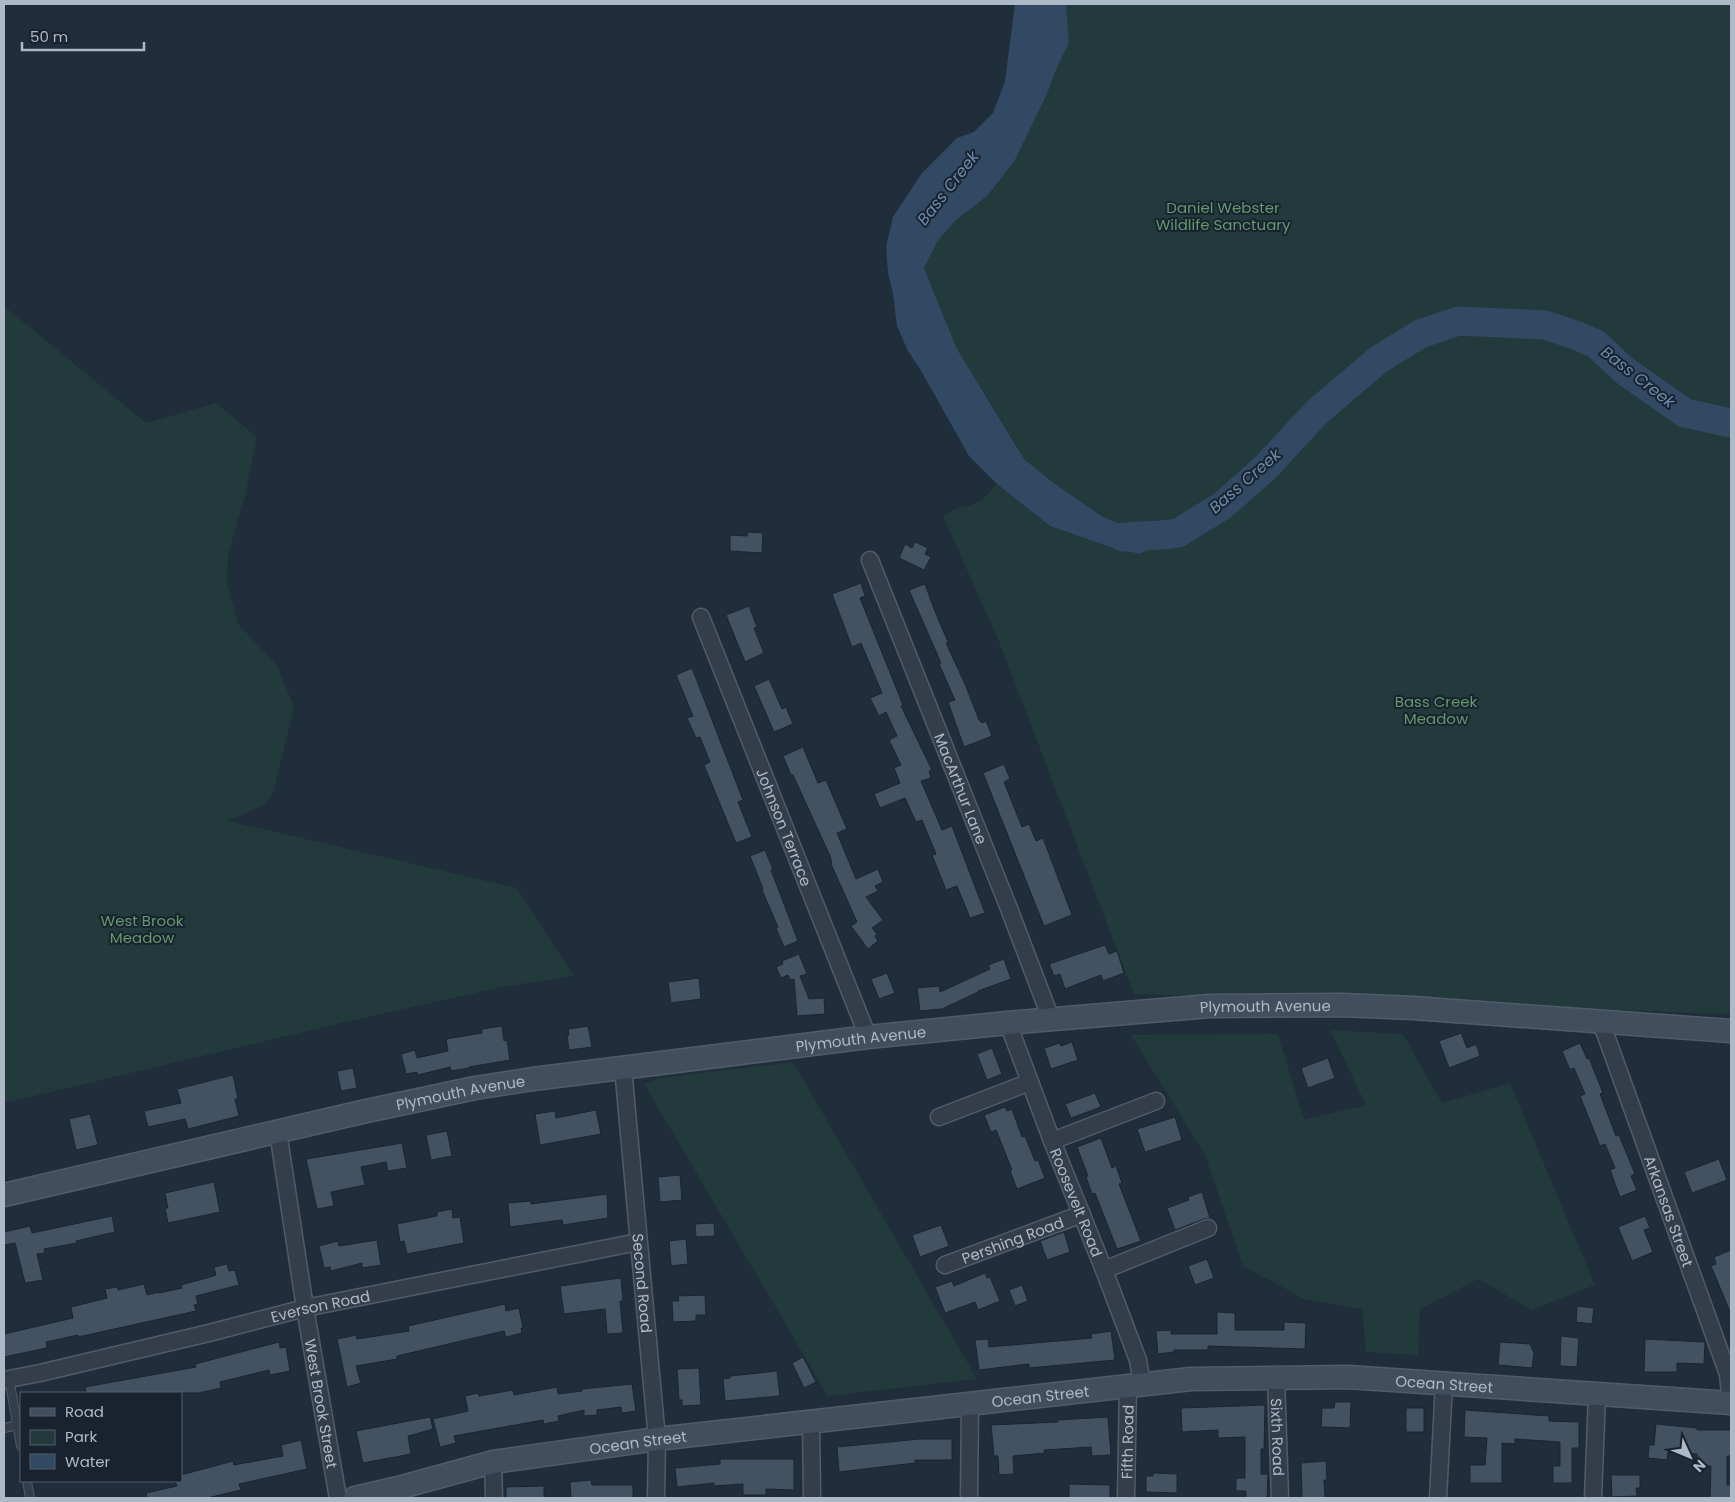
<svg xmlns="http://www.w3.org/2000/svg" width="1735" height="1502" font-family="Poppins,sans-serif">
	<rect width="100%" height="100%" fill="#202d3b"/>
	<path fill="#223a3c" d="M1066 4H1731V1014L1134 994 1000 644 943 516 957 508 968 506 981 501 997 484 1050 526 1113 548 1140 554 1160 527 1125 526 1103 517 1055 484 1024 459 957 349 924 268 937 242 955 221 987 196 1014 162 1047 94 1057 67 1069 43Z
		M4 306 146 423 216 403 257 437 245 496 228 554 227 583 238 624 277 665 294 707 273 793 263 806 228 821 517 888 574 976 502 987 341 1023 4 1103Z
		M1330 1030 1403 1034 1442 1103 1510 1083 1595 1285 1532 1310 1478 1279 1420 1309 1418 1355 1366 1352 1362 1309 1304 1299 1243 1266 1205 1155 1131 1035 1278 1034 1304 1120 1366 1105Z
		M793 1062 977 1379 828 1396 644 1084 660 1078Z"/>
	<path fill="#324963" d="M1015 4H1066L1069 43 1057 67 1047 94 1014 162 987 196 955 221 937 242 924 268 957 349 1024 459 1055 484 1103 517 1125 526 1159 527 1161 535 1155 545 1140 554 1113 548 1050 526 997 484 969 456 920 369 908 351 897 326 893 294 888 273 886 247 893 217 922 173 957 138 974 132 993 113 1005 81Z"/>
	<g fill="none" stroke-linecap="round" stroke-linejoin="round">
		<path stroke="#324963" stroke-width="29" d="M1123 537 1161 535 1178 533 1222 506 1266 467 1317 412 1378 360 1420 334 1458 321 1545 325 1578 336 1596 344 1625 371 1685 413 1731 423"/>
	</g>
	<path fill="#425262" stroke="#1b2531" d="M748 532 763 533 762 553 730 551V535L747 536Z
		M915 542 928 548 925 554 931 557 924 570 899 558 905 544 912 548Z
		M861 583 865 596 860 598 903 705 901 706 932 770 929 771 931 778 921 781 942 830 952 826 985 913 970 918 957 886 946 890 932 855 936 854 922 820 916 822 905 798 880 808 874 794 900 783 894 768 901 765 889 740 897 736 886 712 879 716 870 698 882 693 861 643 852 647 832 594Z
		M925 584 934 609 948 642 946 643 965 684 979 720 982 723 986 721 992 736 964 747 948 702 955 700 939 664 941 663 909 590Z
		M749 606 757 627 754 628 764 653 745 662 726 615Z
		M692 668 743 800 738 802 752 837 736 843 704 765 710 762 700 737 696 738 687 718 693 716 676 675Z
		M769 679 782 709 786 707 793 724 774 732 754 686Z
		M803 747 818 783 826 780 847 829 837 833 856 879 878 869 883 882 875 886 878 891 866 897 883 920 872 928 877 934 875 936 878 941 868 949 851 926 857 922 831 864 832 863 830 856 793 775H791L783 756Z
		M1004 764 1010 779 1004 782 1022 827 1029 824 1036 841 1043 838 1072 915 1044 926 983 773Z
		M765 850 773 869 771 870 798 941 784 947 776 928 778 927 762 890 763 889 750 856Z
		M1105 945 1109 954 1117 951 1124 973 1103 981 1101 975 1065 989 1060 974 1054 976 1049 964Z
		M799 954 807 974 800 976 809 999 824 998 825 1014 797 1016 794 979 790 980 788 975 781 978 776 967 783 964 782 961Z
		M1004 959 1011 979 978 991V992L942 1009 920 1011 917 988 939 986 940 992 990 969 988 965Z
		M887 973 895 993 879 999 871 979Z
		M699 978 701 999 671 1003 668 982Z
		M502 1026 504 1041 507 1040 510 1060 469 1067V1068L451 1071 450 1067 418 1075 417 1072 406 1074 401 1054 415 1050 417 1058 448 1051 446 1039 482 1033V1029Z
		M588 1026 592 1047 569 1050 567 1035H569L568 1029Z
		M1461 1033 1467 1048 1476 1044 1480 1056 1449 1068 1439 1041Z
		M1072 1042 1078 1060 1051 1069 1044 1048 1060 1043 1061 1046Z
		M1580 1043 1587 1059 1589 1058 1603 1093 1600 1094 1616 1136 1619 1135 1635 1174 1631 1176 1637 1190 1620 1197 1610 1170 1615 1168 1605 1144 1600 1146 1580 1096 1585 1094 1574 1068 1570 1070 1562 1051Z
		M992 1048 1002 1074 987 1080 977 1054Z
		M1328 1058 1335 1078 1308 1088 1301 1068Z
		M353 1068 357 1088 341 1091 337 1071Z
		M233 1075 238 1099H235L239 1116 188 1129 185 1119 148 1127 144 1111 181 1103 177 1089Z
		M1095 1093 1101 1107 1071 1118 1065 1104Z
		M1005 1107 1007 1111 1012 1109 1022 1137 1025 1136 1035 1161 1038 1160 1045 1178 1017 1189 1010 1171 1012 1170 996 1130 991 1132 984 1115Z
		M596 1110 601 1134 540 1145 535 1114 555 1111 556 1118Z
		M90 1114 98 1145 76 1150 69 1119Z
		M1175 1117 1182 1140 1145 1152 1137 1129Z
		M447 1131 452 1156 431 1160 426 1135Z
		M1101 1138 1112 1168 1116 1166 1122 1183 1119 1184 1141 1241 1117 1249 1095 1193 1092 1194 1086 1177 1088 1176 1077 1147Z
		M402 1143 407 1168 388 1171 386 1162 361 1167 365 1185 331 1192 334 1206 317 1209 306 1159Z
		M1719 1159 1727 1180 1692 1193 1684 1172Z
		M680 1175 682 1200 660 1202 658 1177Z
		M214 1182 220 1212 168 1223 165 1208H168L165 1193Z
		M1202 1192 1210 1218 1204 1219 1175 1230 1167 1208 1189 1200 1188 1197Z
		M607 1194 608 1218 563 1225 562 1220 510 1227 508 1203 531 1201V1204Z
		M452 1209 453 1218 460 1217 464 1243 407 1254 404 1241 400 1242 397 1224 437 1216V1212Z
		M112 1216 115 1232 76 1241 77 1243 44 1249 45 1253 37 1254 43 1280 25 1283 15 1243 4 1245V1232L30 1226 32 1233Z
		M1645 1216 1650 1228 1644 1230 1653 1252 1632 1261 1618 1227Z
		M714 1223 715 1236 696 1237 695 1224Z
		M941 1225 949 1246 920 1257 912 1235Z
		M1064 1232 1070 1252 1047 1260 1040 1241Z
		M686 1239 688 1264 671 1266 669 1241Z
		M377 1240 381 1265 362 1268V1263L331 1271 330 1267 324 1268 319 1246 338 1241 339 1246Z
		M1731 1250V1314L1711 1266 1716 1264 1714 1257Z
		M1207 1259 1214 1278 1195 1285 1188 1266Z
		M227 1264 229 1271 235 1270 239 1285 196 1296 198 1304 194 1305 196 1311 78 1337V1335L46 1342 47 1348 4 1357V1334L73 1318 71 1307 107 1298 105 1289 117 1287 118 1290 144 1284 147 1295 159 1292V1293L182 1288 181 1285 210 1277 216 1275 214 1267Z
		M985 1273 987 1278 990 1277 1000 1301 978 1310 975 1302 945 1313 935 1287 952 1281 954 1286Z
		M621 1278 623 1301H620L623 1333 607 1334 605 1309 564 1314 560 1286Z
		M1022 1285 1028 1301 1015 1306 1009 1290Z
		M705 1295 706 1315H696V1321L673 1322 672 1301H679L678 1296Z
		M505 1304 506 1311 519 1308 523 1328H521L522 1333 506 1337 504 1331 397 1356V1359L356 1366 361 1383 347 1387 337 1339 356 1335 357 1339 409 1331 408 1326Z
		M1577 1306 1594 1308 1592 1324 1576 1322Z
		M1217 1312 1235 1313V1330H1284V1322L1306 1323 1305 1349 1208 1346V1350H1174V1352L1158 1354 1156 1331 1171 1330V1334H1217Z
		M1111 1331 1115 1360 1029 1368V1364L979 1370 975 1340 988 1339 989 1347 1092 1338 1091 1334Z
		M1561 1336 1579 1338 1577 1367 1560 1366Z
		M1645 1339 1705 1342 1704 1364 1677 1363V1372H1644Z
		M279 1342 280 1348 286 1347 290 1371 270 1375 269 1370 220 1382 221 1388 198 1393H86L85 1387 196 1367 195 1364Z
		M1500 1342 1530 1344 1534 1353 1532 1368 1498 1365Z
		M803 1357 816 1382 804 1388 792 1363Z
		M699 1368 701 1405 682 1406V1400H679L677 1369Z
		M777 1371 780 1396 725 1401 723 1379 730 1378V1376Z
		M632 1384 636 1411 622 1413 621 1407 597 1410V1415L584 1416V1410L558 1416 559 1421 544 1424 543 1420 454 1436 456 1443 440 1447 433 1419 468 1411 465 1396 478 1393 479 1396 513 1390 514 1395 557 1387 558 1394 582 1391V1389Z
		M1335 1402H1351L1350 1428 1321 1427 1322 1408H1334Z
		M1265 1405 1264 1449H1261V1474H1268L1267 1498H1246V1491H1236V1478H1245V1437L1218 1438V1430L1182 1432 1181 1408Z
		M1406 1408H1424V1432H1406Z
		M1465 1410 1549 1416V1421L1579 1422V1448H1572V1483H1553V1466H1560V1442L1515 1439V1444L1502 1443V1483H1470V1465H1485L1487 1438 1464 1437Z
		M430 1417 433 1429 408 1436 411 1454 363 1463 356 1431Z
		M1108 1417 1111 1455 1092 1456 1091 1447 1044 1450 1045 1453 1013 1456 1014 1474 999 1475 998 1456H994L991 1425 1058 1422 1057 1420Z
		M1656 1424 1697 1428V1430H1731V1456H1727V1485H1731V1498H1710L1711 1466H1697V1454L1668 1452 1667 1460 1648 1458 1649 1445H1654Z
		M920 1439H952V1460H915V1463L839 1472 837 1447Z
		M301 1440 307 1469 239 1484 241 1490 207 1498H147L146 1493 177 1486 175 1481H181V1475L233 1461 234 1465 283 1456 281 1445Z
		M720 1459H794V1490L766 1489V1495H743V1484L714 1486V1483L677 1487 675 1468 720 1464Z
		M1326 1461 1327 1480H1324L1325 1498H1302L1301 1463Z
		M1153 1473 1177 1474V1493L1146 1492V1476H1153Z
		M1611 1475H1640V1488H1636L1637 1496 1612 1497Z
		M591 1480 592 1485H633V1498H571L570 1482Z
		M1069 1484 1110 1485V1498H1069Z
		M544 1486V1498H506V1487Z"/>
	<g fill="none" stroke-linecap="round" stroke-linejoin="round">
		<g stroke="#515c68" stroke-width="10">
			<path id="lane" d="M9 1378 21 1446
				M4 1428 18 1425
				M27 1481 30 1498"/>
		</g>
		<g stroke="#515c68" stroke-width="19">
			<g id="street">
				<path id="s1" d="M870 560 1008 906 1051 1019"/>
				<path id="s2" d="M701 617 868 1037"/>
				<path id="s3" d="M1601 1022 1728 1374 1731 1403"/>
				<path id="s4" d="M1008 1023 1052 1141 1104 1270 1138 1360 1142 1384"/>
				<path id="s5" d="M623 1068 657 1439 656 1498"/>
				<path d="M939 1117 1030 1082"/>
				<path id="s6" d="M278 1132 305 1308 338 1498"/>
				<path d="M1052 1141 1156 1101"/>
				<path id="s7" d="M945 1265 1082 1214"/>
				<path d="M1104 1270 1208 1228"/>
				<path id="s8" d="M1276 1377 1280 1498"/>
				<path id="s9" d="M4 1380 40 1373 209 1333 305 1308 638 1242"/>
				<path d="M811 1421 812 1498"/>
				<path d="M493 1462 494 1498"/>
				<path d="M969 1498 970 1403"/>
				<path id="s10" d="M1126 1498 1128 1386"/>
				<path d="M1438 1498 1444 1383"/>
				<path d="M1593 1498 1597 1395"/>
			</g>
		</g>
		<g stroke="#515c68" stroke-width="25">
			<g id="secondary">
				<path id="s11" d="M4 1195 362 1112 475 1088 533 1079 868 1037 1008 1023 1210 1006 1342 1005 1413 1008 1731 1031"/>
				<path id="s12" d="M355 1498 398 1488 493 1462 657 1439 1191 1379 1348 1377 1731 1403"/>
			</g>
		</g>
		<use href="#lane" stroke="#343e4b" stroke-width="8"/>
		<use href="#street" stroke="#343e4b" stroke-width="16"/>
		<use href="#secondary" stroke="#414e5e" stroke-width="22"/>
	</g>
	<g text-anchor="middle" dominant-baseline="central" stroke-width="4" stroke-linejoin="round" paint-order="stroke">
		<g font-size="15" fill="#64996d" stroke="#19232f">
			<text x="1223" y="207">Daniel Webster<tspan x="1223" dy="17">Wildlife Sanctuary</tspan></text>
			<text x="1436" y="701">Bass Creek<tspan x="1436" dy="17">Meadow</tspan></text>
			<text x="142" y="920">West Brook<tspan x="142" dy="17">Meadow</tspan></text>
		</g>
		<g font-size="15" fill="#aeb9c7" stroke="#19232f">
			<text stroke="none"><textPath href="#s1" startOffset="246">MacArthur Lane</textPath></text>
			<text stroke="none"><textPath href="#s2" startOffset="226">Johnson Terrace</textPath></text>
			<text stroke="none"><textPath href="#s11" startOffset="1278">Plymouth Avenue</textPath></text>
			<text stroke="none"><textPath href="#s11" startOffset="872">Plymouth Avenue</textPath></text>
			<text stroke="none"><textPath href="#s11" startOffset="468">Plymouth Avenue</textPath></text>
			<text stroke="none"><textPath href="#s4" startOffset="192">Roosevelt Road</textPath></text>
			<text stroke="none"><textPath href="#s3" startOffset="201">Arkansas Street</textPath></text>
			<text stroke="none"><textPath href="#s7" startOffset="72">Pershing Road</textPath></text>
			<text stroke="none"><textPath href="#s5" startOffset="216">Second Road</textPath></text>
			<text stroke="none"><textPath href="#s9" startOffset="325">Everson Road</textPath></text>
			<text stroke="none"><textPath href="#s12" startOffset="1099">Ocean Street</textPath></text>
			<text stroke="none"><textPath href="#s12" startOffset="694">Ocean Street</textPath></text>
			<text stroke="none"><textPath href="#s6" startOffset="275">West Brook Street</textPath></text>
			<text stroke="none"><textPath href="#s8" startOffset="60">Sixth Road</textPath></text>
			<text stroke="none"><textPath href="#s12" startOffset="289">Ocean Street</textPath></text>
			<text stroke="none"><textPath href="#s10" startOffset="56">Fifth Road</textPath></text>
		</g>
		<g font-size="16" font-style="italic" fill="#6c8cad" stroke="#19232f">
			<text transform="translate(948 188) rotate(-52)">Bass Creek</text>
			<text transform="translate(1638 377) rotate(38)">Bass Creek</text>
			<text transform="translate(1245 481) rotate(-41)">Bass Creek</text>
		</g>
	</g>
	<rect width="1735" height="1502" fill="none" stroke="#aeb9c7" stroke-width="10"/>
	<rect x="20" y="1392" width="162" height="90" fill="#19232f" stroke="#555f6c"/>
	<rect x="30" y="1408" width="25" height="8" fill="#414e5e" stroke="#555f6c"/>
	<text x="65" y="1417" font-size="15" fill="#aeb9c7">Road</text>
	<rect x="30" y="1430" width="25" height="15" fill="#223a3c" stroke="#555f6c"/>
	<text x="65" y="1442" font-size="15" fill="#aeb9c7">Park</text>
	<rect x="30" y="1454" width="25" height="15" fill="#324963" stroke="#555f6c"/>
	<text x="65" y="1467" font-size="15" fill="#aeb9c7">Water</text>
	<g transform="translate(1690 1457) rotate(134)" stroke="#19232f" stroke-width="4" paint-order="stroke">
	<path d="M0-4L9 19L0 12L-9 19Z" fill="#aeb9c7"/>
	<text y="-8" font-size="14" font-weight="bold" text-anchor="middle" fill="#aeb9c7">N</text>
	</g>
	<path d="M22 42v8h122v-8" fill="none" stroke="#aeb9c7" stroke-width="2.5"/>
	<text x="30" y="42" font-size="15" fill="#aeb9c7" stroke="#19232f" stroke-width="4" paint-order="stroke">50 m</text>
</svg>
